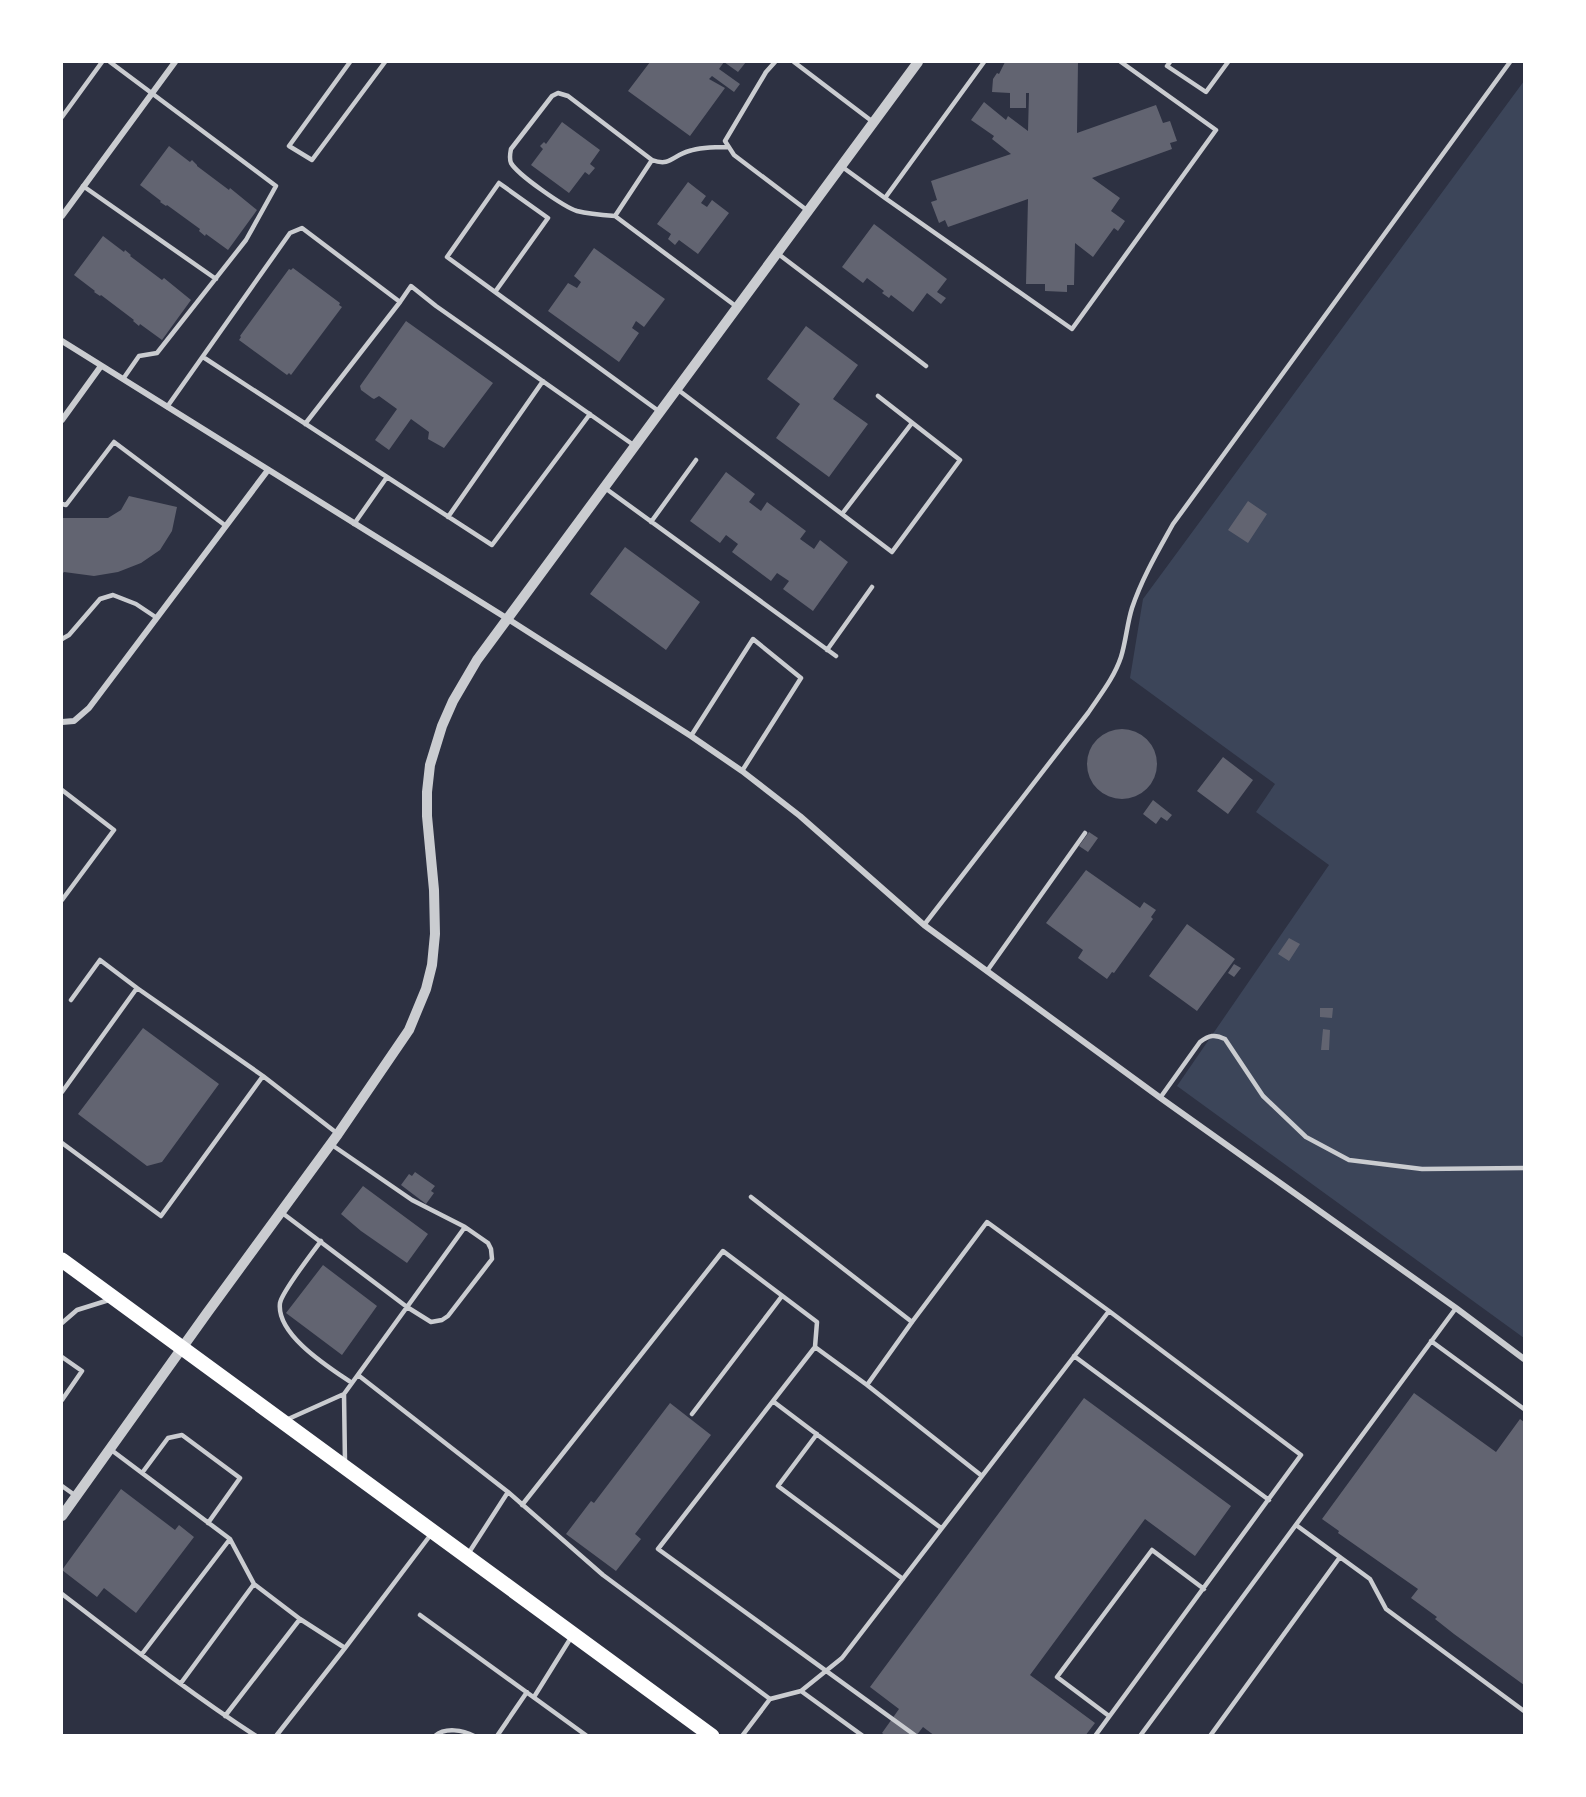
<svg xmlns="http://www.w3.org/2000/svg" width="1586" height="1797" font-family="'PT Sans',sans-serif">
	<rect width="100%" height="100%" fill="#2d3142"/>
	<path fill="#3c4559" d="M1524 81V1338L1177 1086 1329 865 1256 812 1275 784 1130 678 1143 599Z"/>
	<path fill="#626471" d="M650 62H746L738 72 724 62 719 69 740 84 734 92 712 76 709 79 725 88 690 136 628 91Z
		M1005 62H1078L1077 133 1156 105 1163 123 1170 121 1177 141 1170 143 1172 149 1092 178 1120 198 1111 211 1125 221 1118 231 1114 228 1093 257 1075 243 1074 285H1067V292L1045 291V284H1026L1028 199 948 227 945 220 939 223 931 202 937 200 931 181 1011 154 992 139 994 136 971 120 984 102 1006 120 1008 116 1028 131 1029 93H1026V108H1010V93L992 92 993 79 997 73 999 74Z
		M562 122 600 150 590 164 595 168 589 175 585 172 569 193 531 165 543 149 540 146 544 142 546 144Z
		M169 146 190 162 192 160 197 165V166L229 190 230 188 257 210 228 250 206 234 205 236 199 231 200 229 167 205 166 206 160 202 161 201 140 185Z
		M688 182 706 196 701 203 707 207 712 200 729 213 698 254 679 240 675 245 668 239 671 234 657 224Z
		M874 224 947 279 937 292 946 298 941 304 927 293 913 312 891 295 889 298 882 293 884 291 867 278 863 283 842 267Z
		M103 236 124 252 125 250 131 255 130 256 162 280 164 278 191 300 162 340 140 324 139 326 133 321 134 320 101 295 100 296 94 292 95 291 74 275Z
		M594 248 665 299 644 327 636 321 632 328 639 333 619 362 548 311 568 283 577 288 581 282 574 276Z
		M293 268 340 303 339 305 342 307 291 375 289 373 287 375 239 340 241 337 240 336 289 269 291 270Z
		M406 321 493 383 444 448 428 439 429 432 411 419 389 450 375 440 397 409 379 396 374 399 372 398 361 390 360 386Z
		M806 326 858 365 833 399 868 424 829 477 776 438 800 404 767 379Z
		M726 472 755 494 749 502 761 511 767 502 806 531 800 539 814 549 820 540 848 562 813 611 783 589 789 581 777 573 771 581 732 552 738 544 726 535 720 543 690 521Z
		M129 496 177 507 172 531 160 550 141 563 118 572 94 576 64 572 62 574V518H108L121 510Z
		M1248 501 1267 514 1248 543 1228 530Z
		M625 547 700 602 666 650 590 594Z
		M1087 764a35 35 0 1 1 70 0a35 35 0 1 1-70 0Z
		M1223 757 1253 780 1228 814 1197 791Z
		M1153 800 1172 815 1167 821 1161 817 1156 824 1143 814Z
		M1089 832 1098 838 1088 852 1079 846Z
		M1086 870 1140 908 1144 902 1156 910 1151 917 1153 919 1114 973 1112 972 1107 979 1078 958 1083 950 1046 923Z
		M1187 924 1235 959 1197 1011 1149 976Z
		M1289 938 1300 944 1289 961 1278 954Z
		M1234 964 1241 968 1234 977 1228 973Z
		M1320 1008H1333L1332 1018 1320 1017Z
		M143 1028 219 1084 162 1162 147 1166 78 1114Z
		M1323 1029 1330 1030 1329 1050H1321Z
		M415 1172 435 1186 431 1191 434 1193 426 1204 401 1185 409 1174 412 1176Z
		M363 1186 428 1234 407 1263 361 1231 341 1214Z
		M323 1265 377 1306 342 1355 286 1313Z
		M1414 1393 1496 1452 1520 1419 1524 1422V1685L1454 1634 1435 1619 1437 1617 1411 1598 1418 1589 1338 1533 1339 1531 1322 1519Z
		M1084 1398 1231 1506 1195 1556 1145 1519 1030 1675 1095 1723 1085 1736H935L923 1727 916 1736H886L882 1733 899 1709 870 1687Z
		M670 1403 711 1435 635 1534 641 1539 616 1571 566 1534 591 1501 594 1503Z
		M121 1489 175 1530 179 1525 194 1537 136 1613 104 1588 97 1597 62 1570Z"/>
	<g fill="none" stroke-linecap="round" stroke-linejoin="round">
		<path stroke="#caccd0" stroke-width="4.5" d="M110 62 276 186 246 240 157 353 139 356 123 379
			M350 62 289 146 312 160 385 62
			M775 62 766 72 725 141 734 155 808 211
			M794 62 873 122
			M1170 62 1167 66 1206 92 1228 62
			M62 117 102 62
			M652 160 615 216 737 307
			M841 166 885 198 1072 329 1216 130 1121 62
			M83 186 216 279
			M885 198 984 62
			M615 216C602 215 589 214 577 211 564 207 518 175 511 163 509 158 510 154 511 149L552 96 558 93 568 96 652 160C671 167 673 155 689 151 701 147 716 147 728 147
			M777 253 926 366
			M495 292 548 218 499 183 447 257 660 412
			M203 357 387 477 354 524
			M677 389 892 552 960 460 878 396
			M167 407 290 233 302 228 400 302 411 286 436 306 635 446
			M305 424 400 302
			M387 477 492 545 590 414
			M605 488 836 656
			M62 504 66 505 114 442 226 526
			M842 514 912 423
			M448 517 543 381
			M651 522 696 460
			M62 639 69 635 100 599 113 595 136 604 157 618
			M827 650 872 587
			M691 736 753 639 801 678 742 771
			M62 790 114 830 62 900
			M924 925 1088 713C1100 695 1114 678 1121 657 1126 641 1127 624 1132 608 1142 578 1158 551 1173 524L1510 62
			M987 971 1085 833
			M71 1000 100 960 137 988
			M62 1092 137 988 263 1076 338 1134
			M1160 1098 1200 1042C1209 1035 1215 1034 1225 1039L1263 1096 1306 1137 1349 1160 1422 1169 1524 1168
			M62 1143 161 1216 263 1076
			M751 1197 912 1322
			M281 1212 407 1307 431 1322 442 1320 448 1316 492 1259 491 1249 488 1243 465 1227 412 1200 332 1145
			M321 1241C312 1253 282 1292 280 1303 276 1335 330 1368 352 1383
			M62 1323 77 1310 109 1300
			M1431 1341 1524 1409
			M815 1347 867 1385 912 1322 987 1222 1109 1311
			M1074 1356 1269 1500
			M62 1357 82 1371 62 1400
			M358 1375 508 1492 468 1554
			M867 1385 982 1476
			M344 1394 345 1463
			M774 1402 941 1528
			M692 1414 782 1296
			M286 1420 344 1394 465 1227
			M817 1434 778 1486 903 1579
			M110 1449 230 1539 254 1584 300 1619 345 1648
			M142 1473 168 1438 182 1435 240 1478 208 1523
			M62 1486 76 1496
			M508 1492 603 1575 770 1699 742 1736
			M522 1505 723 1251 817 1322 815 1347 658 1549 916 1736
			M1296 1525 1370 1579 1386 1609 1524 1711
			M62 1594C125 1642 188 1692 256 1736
			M420 1615 587 1736
			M142 1654 230 1539
			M181 1683 254 1584
			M801 1691 842 1658 1109 1311 1301 1455 1095 1736
			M534 1697 572 1636
			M770 1699 801 1691 863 1736
			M225 1716 300 1619
			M1109 1716 1057 1677 1152 1550 1204 1589
			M276 1736 345 1648 432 1533
			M435 1736C445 1727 463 1730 474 1736
			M497 1736 527 1692
			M1140 1736 1456 1308
			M1210 1736 1340 1557"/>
		<path stroke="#caccd0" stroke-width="6" d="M62 216 175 62
			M62 341 508 619 691 736 742 771 800 816 924 925 1162 1099 1456 1308 1524 1359
			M62 420 101 366
			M62 722 74 721 89 708 268 470"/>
		<path stroke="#caccd0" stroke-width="10" d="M62 1516 207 1313 338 1134 409 1030 426 989 432 965 435 934 434 890 427 816V792L430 765 442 726 453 701 477 660 918 62"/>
		<path stroke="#fff" stroke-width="15" d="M62 1260 712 1736"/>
	</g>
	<rect width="1586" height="1797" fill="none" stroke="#ffffff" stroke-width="126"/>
</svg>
